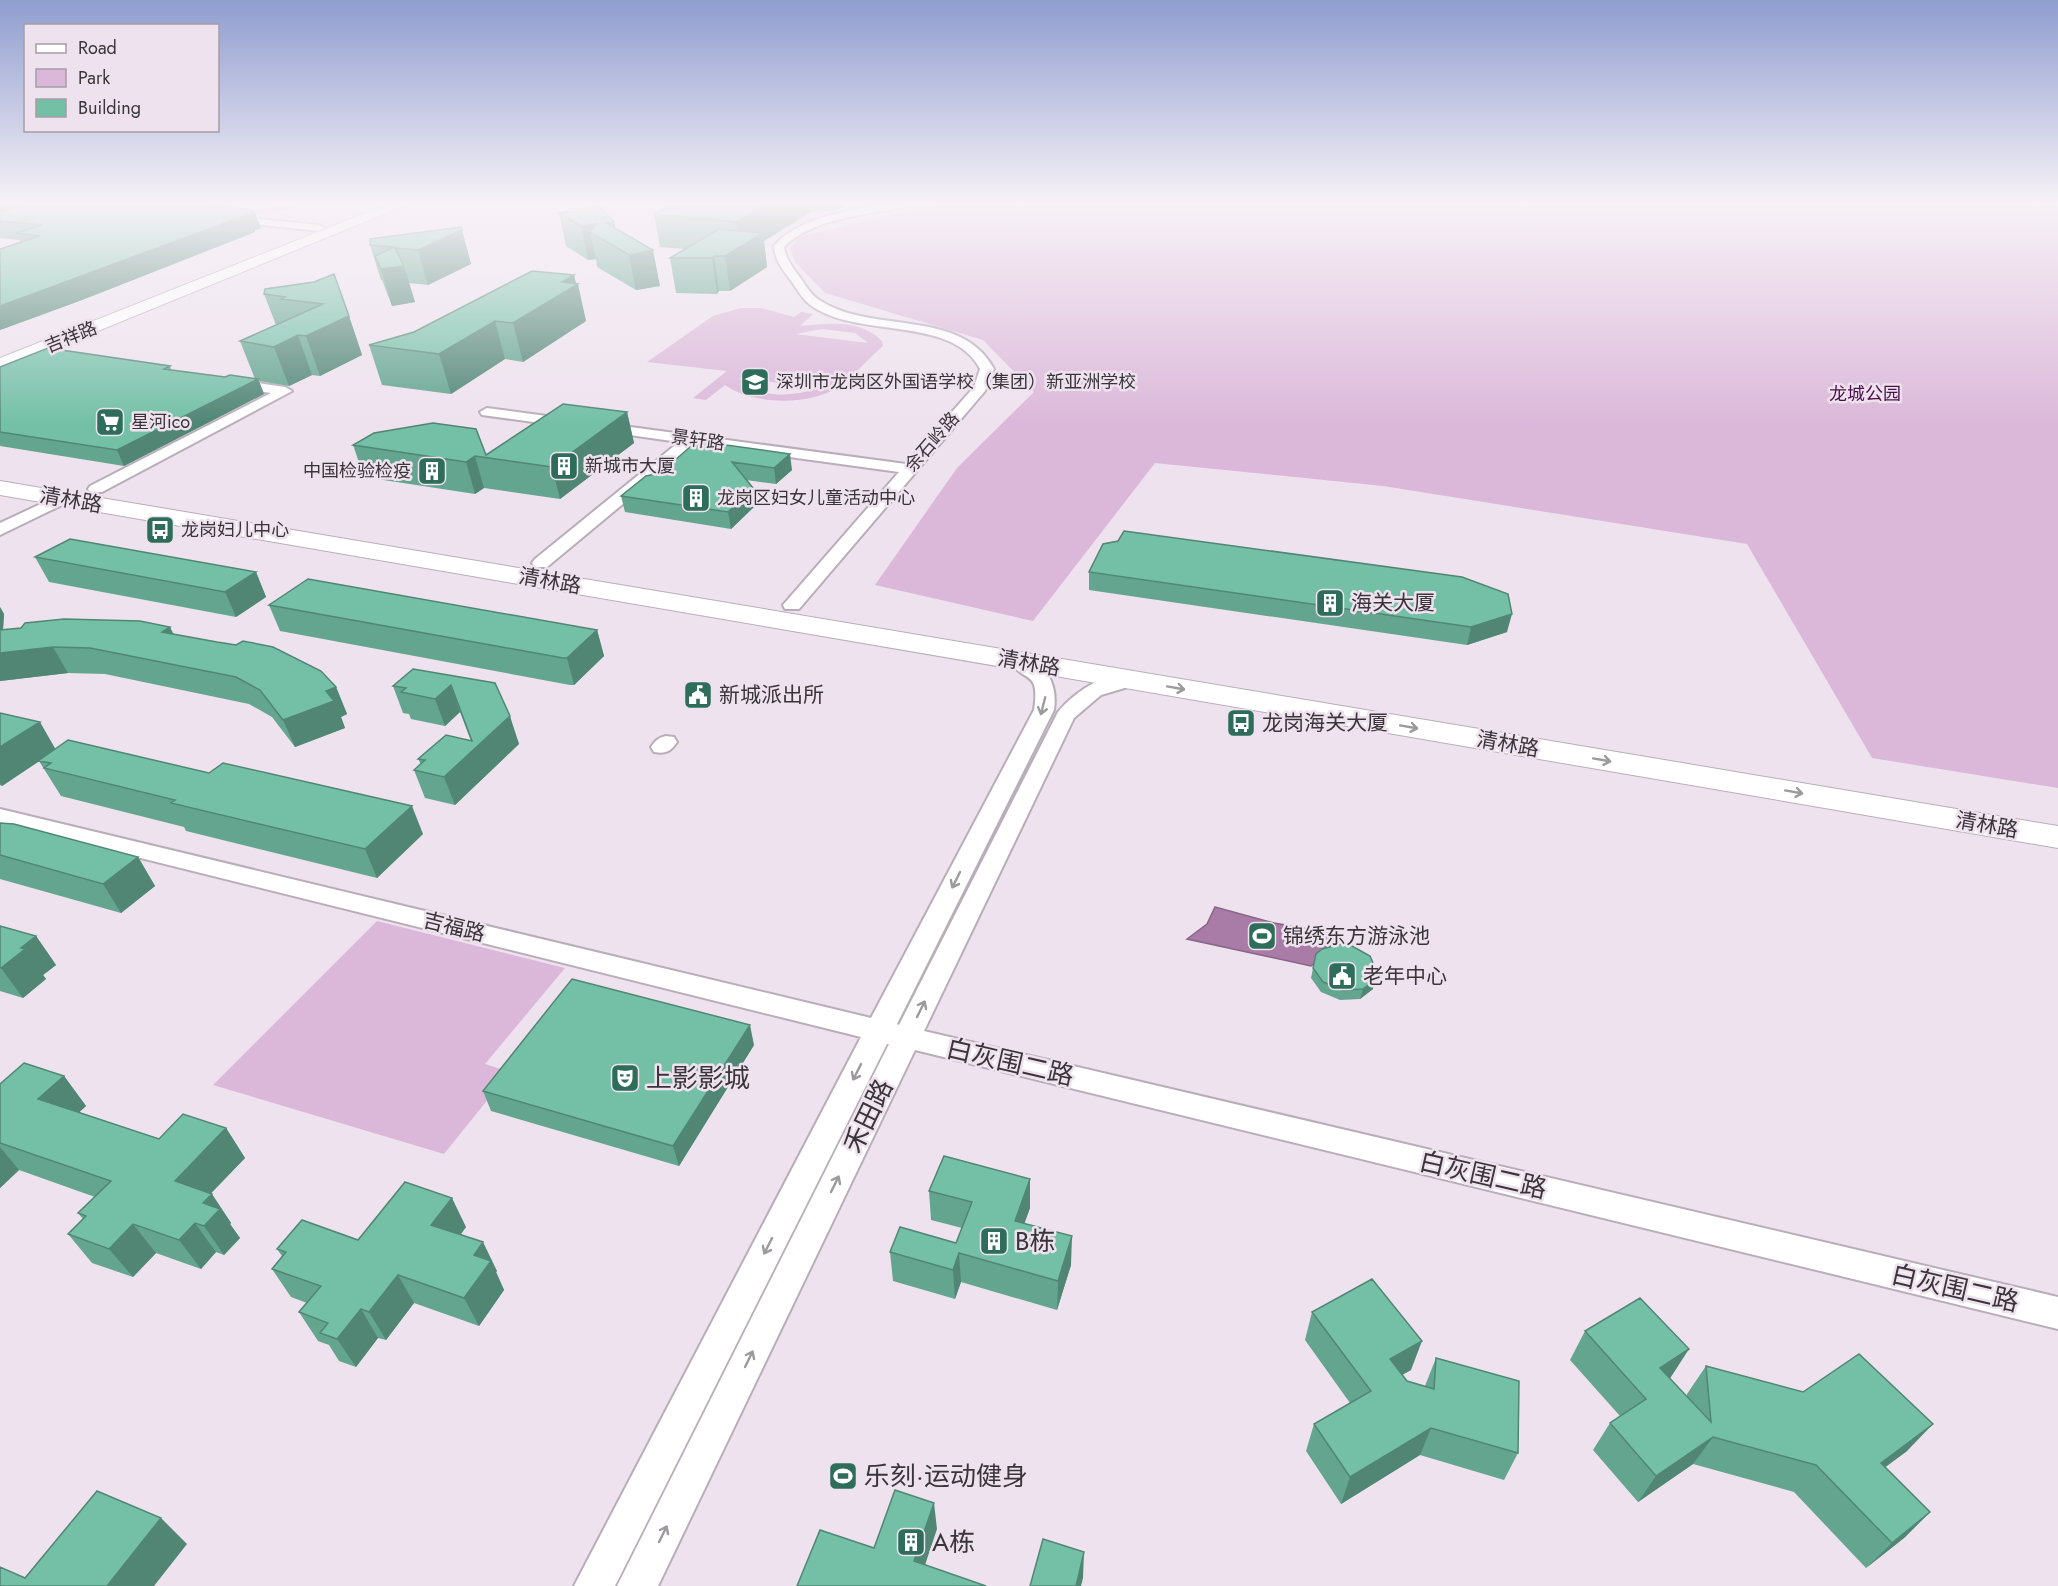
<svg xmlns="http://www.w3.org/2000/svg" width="2058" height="1586" font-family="Jost,'Noto Sans SC',sans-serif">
	<rect width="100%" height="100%" fill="#eee2ee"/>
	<path fill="#dbb8d9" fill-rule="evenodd" d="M222 201H234L226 208 254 212 285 206 241 201H311L289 209 251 215 214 207Z
		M948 201H2058V788L1872 758 1747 544 1383 486 1155 463 1033 621 875 585 957 468 1034 392 983 340 825 293 795 262 790 248 799 237Z
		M741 308H761L794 317 801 312 813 314 800 326C828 323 861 319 882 341L883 346C868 359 854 376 838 387 811 406 752 405 725 385L706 400 693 398 727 371 647 362 713 316ZM822 329 855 333 868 343 795 334ZM740 378 818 388C795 397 767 397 744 386Z
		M377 921 565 968 485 1064 510 1072 444 1154 213 1085Z"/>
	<path fill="#a97ba7" stroke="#886686" stroke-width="1.5" d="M1215 907 1274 923 1334 933 1329 951 1311 966 1187 939 1207 924Z"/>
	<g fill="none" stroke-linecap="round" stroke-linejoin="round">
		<g stroke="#b9adb9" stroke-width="4">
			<path id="street" d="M901 201H924C914 207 899 208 888 210 854 216 810 221 784 247 786 260 793 268 801 279 806 286 811 295 819 300 872 335 961 307 994 369L985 391 799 609H785L783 605 899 472 695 444 547 567H535L532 563 535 559 679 442 601 431 594 427 596 424 601 423 906 464 974 387 980 369C952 314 855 340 809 304 802 298 797 289 792 282 783 270 775 261 774 246 799 215 863 208 901 201Z
				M230 216 319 225 324 228 319 231 226 221V217Z
				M231 379 285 387 292 391 102 492H90L88 489 90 486 271 393 226 386 224 383Z
				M487 408 569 419 576 423 569 427 482 415 480 412Z
				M62 494 70 499 68 502 0 535V523Z
				M1019 655C1046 662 1058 684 1054 710L897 1024 899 1025 1058 712C1076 691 1109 668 1138 676L1141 680 1138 684 1101 695 1074 718 924 1031 2058 1297V1329L915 1050 658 1586H617L889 1044H887L615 1586H574L861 1037 0 823V809L871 1018 1034 710C1040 669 1025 684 1009 661L1012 657Z
				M666 736 674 737 677 742C670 752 666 754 654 752L651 747C656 740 658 738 666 736Z"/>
		</g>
		<g stroke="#b9adb9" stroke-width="2">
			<path id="secondary" d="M396 201H416L0 371V358Z
				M0 481 2058 826V848L0 495Z"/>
		</g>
		<use href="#street" fill="#fff" fill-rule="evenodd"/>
		<use href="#secondary" fill="#fff" fill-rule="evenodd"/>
	</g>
	<path fill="#64a590" d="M0 201 261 228 255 230V232L82 300 0 330V249L20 242 19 240 0 238Z
		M655 201H852L836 211 811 212 764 241 767 267 730 291H719L717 294 676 293 670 258 684 249 660 247 654 214 674 203Z
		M559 213 614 222 615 229 660 286 636 290 597 267 596 259 588 260 566 246Z
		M461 227 471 264 428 285 409 283 415 302 392 306 382 280H381L370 245Z
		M574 275 586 321 523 362 505 359 451 394 382 385 369 345 414 332Z
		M314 282 349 316 362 355 320 376 312 375 289 386 259 381 264 394 124 466 0 446V367L170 366 171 370 225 377 255 379 240 341 276 325 264 294Z
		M627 412 634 443 560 499 484 488 475 494 364 477 353 445 486 455Z
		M697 441 792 470 776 484 746 480 753 488 756 505 731 529 625 512 621 496 660 473Z
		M35 557 256 572 266 597 236 617 49 582Z
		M1089 572 1507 632 1467 645 1089 590Z
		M269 605 597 630 604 656 574 685H570L280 631Z
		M0 607 4 614 3 630 173 634 336 687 347 714 341 717 345 728 295 747 272 717 249 704 105 674 68 673 0 681Z
		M495 683 519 744 455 805 425 798 414 770 421 764 418 759 471 741 460 712 445 726 411 719 409 714 403 713 393 686Z
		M0 713 56 749 423 834 377 878 186 831 184 827 61 796 39 761 2 786 0 785Z
		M0 823 138 857 155 886 121 913 0 879Z
		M0 926 36 936 56 965 43 975 46 979 23 998 0 991Z
		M1316 954 1373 989 1360 999 1340 1000 1321 992 1311 978Z
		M754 1045 679 1166 491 1111 483 1091Z
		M64 1076 86 1106 79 1112 159 1139 226 1128 245 1158 211 1193 231 1223 230 1224 240 1238 224 1255 216 1252 201 1269 156 1253 133 1277 92 1263 68 1234 83 1219 78 1213 95 1197 19 1170 0 1188V1084Z
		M1030 1179V1208L1024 1223 1071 1265 1057 1310 961 1282 955 1299 893 1281 890 1252 956 1243 962 1228 931 1220 929 1191Z
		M466 1227 461 1234 497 1271 496 1272 504 1290 479 1326 414 1303 386 1340 378 1338 356 1367 339 1361 329 1345 318 1341 299 1312 307 1303 291 1297 272 1269 282 1256 277 1249Z
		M1312 1312 1411 1370 1402 1375 1407 1381 1425 1386 1436 1358 1518 1453 1504 1480 1420 1455 1341 1504 1306 1451 1314 1424 1350 1403 1305 1340Z
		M1585 1331 1671 1377 1670 1378 1687 1397V1394L1706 1366 1907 1451 1885 1467 1930 1512 1904 1538 1866 1568 1794 1492 1693 1464 1638 1502 1593 1450 1610 1423 1620 1416 1570 1360Z"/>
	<path fill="#518675" d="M4 201H55L0 221V203Z
		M772 201H809L811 212 764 241 767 267 730 291 725 256 740 247 736 222Z
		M835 201H852L836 211Z
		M254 210 261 228 255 230V232L82 300 0 330V306Z
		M614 222 619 249 606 223Z
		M596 224 590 232 596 259 588 260 581 226Z
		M462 230 471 264 428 285 418 250Z
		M653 250 660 286 636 290 629 255Z
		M714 256 719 291 717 294 712 258Z
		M404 266 415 302 392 306 381 269Z
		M574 275 576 285 578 284 586 321 523 362 513 323 562 282Z
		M349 316 362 355 320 376 306 336Z
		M495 321 505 359 451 394 439 354Z
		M298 335 312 375 289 386 274 347Z
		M258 379 264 394 124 466 117 450Z
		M627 412 634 443 560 499 552 467Z
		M790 454 792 470 776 484 774 468Z
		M475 456 484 488 475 494 466 462Z
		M753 488 756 505 731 529 728 512Z
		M256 572 266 597 236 617 225 592Z
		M0 607 4 614 2 643 0 644Z
		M1512 614 1507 632 1467 645 1471 627Z
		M170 627 183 653 162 632Z
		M597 630 604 656 574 685 567 658Z
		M53 647 68 673 0 681V653Z
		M451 685 460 712 445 726 435 699Z
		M336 687 347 714 341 717 345 728 295 747 283 720 326 691Z
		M510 716 519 744 455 805 444 777Z
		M40 722 56 750 2 786 0 783V747Z
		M412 806 423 834 377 878 365 849Z
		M138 857 155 886 121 913 103 884Z
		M36 936 56 965 43 975 46 979 23 998 1 968 21 948Z
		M1376 979 1373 989 1360 999 1363 989Z
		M750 1025 754 1045 679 1166 673 1146Z
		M64 1076 86 1106 61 1129 38 1099Z
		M226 1128 245 1158 195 1210 175 1181Z
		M0 1147 19 1170 0 1188Z
		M1030 1179V1208L1015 1250V1221Z
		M212 1194 231 1223 230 1224 240 1238 224 1255 204 1226 203 1203Z
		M452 1198 466 1227 446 1254 431 1225Z
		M195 1223 216 1252 201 1269 179 1240Z
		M133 1224 156 1253 133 1277 109 1249Z
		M1072 1236 1071 1265 1057 1310 1058 1281Z
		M483 1242 497 1271 496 1272 504 1290 479 1326 464 1298 474 1255Z
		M959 1253 961 1282 955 1299 953 1270Z
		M398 1275 414 1303 386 1340 369 1312Z
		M361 1309 378 1338 356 1367 337 1339Z
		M1422 1341 1411 1370 1380 1387 1390 1359Z
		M1689 1349 1671 1377 1643 1396 1660 1368Z
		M1933 1424 1907 1451 1856 1489 1881 1463Z
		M1431 1428 1420 1455 1341 1504 1350 1477Z
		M1713 1437 1693 1464 1638 1502 1656 1476Z
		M934 1503 937 1529 918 1586 914 1561Z
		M1930 1512 1904 1538 1866 1568 1892 1543Z
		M161 1518 187 1544 154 1586H107Z
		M1084 1552 1083 1578 1081 1586H1076Z"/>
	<path fill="#74c0a7" stroke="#518675" stroke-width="1.5" d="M39 201H170L254 210 244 214H249L0 306V249L40 236 16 233 42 225 0 221V212Z
		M678 201H772L736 222 654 214Z
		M600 207 614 222 606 223 653 250 629 255 590 232 596 224 581 226 559 213Z
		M461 227 462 230 418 250 395 248 404 266 381 269 375 256 394 247 370 245V239Z
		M719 229 763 233 725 256H714L712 258H670Z
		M532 271 574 275 562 282 578 284 513 323 495 321 439 354 369 345 414 332Z
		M334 274 349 316 306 336 298 335 274 347 240 341 323 304 281 299 285 297 264 294 265 289 314 282Z
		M48 348 170 366 164 369 225 377 230 375 258 379 117 450 0 432V367Z
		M563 404 627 412 552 467 475 456 466 462 353 445 374 433 433 423 476 429 486 455Z
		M697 441 790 454 774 468 732 462 753 488 728 512 621 496 646 476 660 473Z
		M1124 531 1462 577 1508 594 1512 614 1471 627 1089 572 1103 544 1118 541Z
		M70 539 256 572 225 592 35 557Z
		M308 579 597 630 567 658H563L269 605Z
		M64 619 140 621 170 627 162 632 217 642 236 645 243 641 273 647 321 671 336 687 326 691 334 701 283 720 260 690 236 677 90 648 53 647 0 653V630L21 628 25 623Z
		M413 669 495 683 510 716 444 777 414 770 425 760 418 759 446 735 472 741 451 685 435 699 401 692 406 688 393 686Z
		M0 713 40 722 0 747Z
		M68 740 209 773 223 763 412 806 365 849 171 803 175 800 44 768 51 763 38 761Z
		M0 823 14 824 138 857 103 884 0 855Z
		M0 926 36 936 21 948 25 949 1 968H0Z
		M1341 944 1352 946 1370 956 1377 972 1376 979 1363 989 1343 990 1323 982 1313 968 1316 954 1322 949Z
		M572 979 750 1025 673 1146 483 1091Z
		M24 1063 64 1076 38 1099 159 1139 183 1114 226 1128 175 1181 212 1194 203 1203 220 1209 204 1226 195 1223 179 1240 133 1224 109 1249 68 1234 86 1216 78 1213 111 1181 0 1143V1084Z
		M944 1156 1030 1179 1015 1221 1072 1236 1058 1281 959 1253 953 1270 890 1252 900 1227 956 1243 972 1202 929 1191Z
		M405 1182 452 1198 431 1225 483 1242 474 1255 491 1261 464 1298 398 1275 369 1312 361 1309 337 1339 320 1333 328 1323 299 1312 321 1286 272 1269 286 1252 277 1249 302 1220 358 1240Z
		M1372 1279 1422 1341 1390 1359 1407 1381 1434 1389 1436 1358 1519 1381 1518 1453 1431 1428 1350 1477 1314 1424 1371 1391 1312 1312Z
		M1640 1298 1689 1349 1660 1368 1711 1422 1706 1366 1803 1392 1859 1354 1933 1424 1881 1463 1930 1512 1892 1543 1816 1465 1713 1437 1656 1476 1610 1423 1646 1399 1585 1331Z
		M895 1490 934 1503 914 1561 986 1586H797L820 1530 874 1548Z
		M97 1491 161 1518 107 1586H0V1567L25 1578Z
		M1043 1539 1084 1552 1076 1586H1030Z"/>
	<defs><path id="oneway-shaft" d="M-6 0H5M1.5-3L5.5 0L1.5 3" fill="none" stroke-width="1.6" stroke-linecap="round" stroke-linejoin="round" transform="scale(1.5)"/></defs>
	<g stroke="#9c9a9c">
		<use href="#oneway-shaft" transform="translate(1176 688) rotate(10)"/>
		<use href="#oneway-shaft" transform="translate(1043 706) rotate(104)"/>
		<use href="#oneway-shaft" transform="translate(1409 727) rotate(10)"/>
		<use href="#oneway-shaft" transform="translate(1602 760) rotate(10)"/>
		<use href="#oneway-shaft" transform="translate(1794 792) rotate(10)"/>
		<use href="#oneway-shaft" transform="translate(956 880) rotate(117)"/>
		<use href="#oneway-shaft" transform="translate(921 1009) rotate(-64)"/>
		<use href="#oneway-shaft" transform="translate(857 1072) rotate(117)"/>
		<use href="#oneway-shaft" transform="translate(835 1184) rotate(-64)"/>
		<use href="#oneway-shaft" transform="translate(768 1246) rotate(117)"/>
		<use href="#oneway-shaft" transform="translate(749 1359) rotate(-64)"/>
		<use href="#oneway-shaft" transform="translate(663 1534) rotate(-64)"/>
	</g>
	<linearGradient id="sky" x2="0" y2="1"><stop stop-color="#8f9dce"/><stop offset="0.48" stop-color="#f7f2f7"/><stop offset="1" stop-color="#f7f2f7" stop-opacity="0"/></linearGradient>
	<rect width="2058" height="423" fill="url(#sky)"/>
	<defs>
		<g id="school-square" transform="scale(1.5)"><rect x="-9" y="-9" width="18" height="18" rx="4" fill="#2e6d5a" stroke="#eee2ee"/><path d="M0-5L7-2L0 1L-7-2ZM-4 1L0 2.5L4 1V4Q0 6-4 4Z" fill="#fff"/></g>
		<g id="supermarket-square" transform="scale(1.5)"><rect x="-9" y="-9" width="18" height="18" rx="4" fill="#2e6d5a" stroke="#eee2ee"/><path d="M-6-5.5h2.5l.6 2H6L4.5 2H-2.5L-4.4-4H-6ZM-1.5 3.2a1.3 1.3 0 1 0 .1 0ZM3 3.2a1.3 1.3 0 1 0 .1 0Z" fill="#fff"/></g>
		<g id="building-square" transform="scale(1.5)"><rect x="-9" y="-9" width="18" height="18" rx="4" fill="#2e6d5a" stroke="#eee2ee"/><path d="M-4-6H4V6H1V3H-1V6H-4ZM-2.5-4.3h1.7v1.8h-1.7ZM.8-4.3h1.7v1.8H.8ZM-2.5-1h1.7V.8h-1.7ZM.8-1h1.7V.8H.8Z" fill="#fff"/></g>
		<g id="bus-square" transform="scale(1.5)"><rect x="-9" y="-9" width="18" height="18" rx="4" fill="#2e6d5a" stroke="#eee2ee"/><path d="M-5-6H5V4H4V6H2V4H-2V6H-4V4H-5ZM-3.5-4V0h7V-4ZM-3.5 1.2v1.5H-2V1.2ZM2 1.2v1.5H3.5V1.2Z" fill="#fff"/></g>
		<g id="civic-square" transform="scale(1.5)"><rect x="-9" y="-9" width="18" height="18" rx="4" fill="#2e6d5a" stroke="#eee2ee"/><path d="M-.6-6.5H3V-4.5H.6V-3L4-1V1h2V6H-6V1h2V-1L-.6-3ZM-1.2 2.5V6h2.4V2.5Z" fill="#fff"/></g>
		<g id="stadium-square" transform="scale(1.5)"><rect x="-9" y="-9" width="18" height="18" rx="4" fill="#2e6d5a" stroke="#eee2ee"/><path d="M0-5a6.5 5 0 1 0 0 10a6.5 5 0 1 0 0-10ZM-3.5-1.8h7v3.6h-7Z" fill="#fff"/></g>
		<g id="theatre-square" transform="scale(1.5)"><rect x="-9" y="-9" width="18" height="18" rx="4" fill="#2e6d5a" stroke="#eee2ee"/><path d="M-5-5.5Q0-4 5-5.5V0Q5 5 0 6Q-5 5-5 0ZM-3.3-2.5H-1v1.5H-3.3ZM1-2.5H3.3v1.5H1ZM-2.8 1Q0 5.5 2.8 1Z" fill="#fff"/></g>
	</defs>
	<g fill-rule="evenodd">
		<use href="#school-square" x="755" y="382"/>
		<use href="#supermarket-square" x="110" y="422"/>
		<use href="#building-square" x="564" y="466"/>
		<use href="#building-square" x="432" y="471"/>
		<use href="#building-square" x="696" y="498"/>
		<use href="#bus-square" x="160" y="530"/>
		<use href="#building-square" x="1330" y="603"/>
		<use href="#civic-square" x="698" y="695"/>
		<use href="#bus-square" x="1241" y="723"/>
		<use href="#stadium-square" x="1262" y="936"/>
		<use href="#civic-square" x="1342" y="976"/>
		<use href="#theatre-square" x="625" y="1078"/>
		<use href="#building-square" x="994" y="1241"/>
		<use href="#stadium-square" x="843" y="1476"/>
		<use href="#building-square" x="911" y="1542"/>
	</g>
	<g text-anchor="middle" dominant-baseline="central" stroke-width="5" stroke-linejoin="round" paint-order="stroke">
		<g font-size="18" fill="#3a353a" stroke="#eee2ee">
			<text transform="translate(71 337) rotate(-22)">吉祥路</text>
			<text transform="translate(698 440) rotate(8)">景轩路</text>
			<text transform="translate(932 442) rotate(-49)">余石岭路</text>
		</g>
		<g font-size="18" fill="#3a353a" stroke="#eee2ee" text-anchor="start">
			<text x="776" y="382">深圳市龙岗区外国语学校（集团）新亚洲学校</text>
			<text x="131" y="422">星河ico</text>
			<text x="585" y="466">新城市大厦</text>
			<text x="411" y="471" text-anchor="end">中国检验检疫</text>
			<text x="717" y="498">龙岗区妇女儿童活动中心</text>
			<text x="181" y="530">龙岗妇儿中心</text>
		</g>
		<g font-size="18" fill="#4a1049" stroke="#eee2ee">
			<text x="1865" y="394">龙城公园</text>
		</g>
		<g font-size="21" fill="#3a353a" stroke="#eee2ee">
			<text transform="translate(71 500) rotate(10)">清林路</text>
			<text transform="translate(550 581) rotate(10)">清林路</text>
			<text transform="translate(1029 663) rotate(10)">清林路</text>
			<text transform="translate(1508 744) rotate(10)">清林路</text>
			<text transform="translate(1987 825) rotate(10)">清林路</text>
			<text transform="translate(454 927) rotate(14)">吉福路</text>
		</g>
		<g font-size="21" fill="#3a353a" stroke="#eee2ee" text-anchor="start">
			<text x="1351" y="603">海关大厦</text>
			<text x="719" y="695">新城派出所</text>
			<text x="1262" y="723">龙岗海关大厦</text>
			<text x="1283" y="936">锦绣东方游泳池</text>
			<text x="1363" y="976">老年中心</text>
		</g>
		<g font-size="26" fill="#3a353a" stroke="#eee2ee">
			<text transform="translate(1010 1062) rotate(13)">白灰围二路</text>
			<text transform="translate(868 1116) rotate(-64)">禾田路</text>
			<text transform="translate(1483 1175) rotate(13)">白灰围二路</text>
			<text transform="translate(1955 1288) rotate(13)">白灰围二路</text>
		</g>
		<g font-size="26" fill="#3a353a" stroke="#eee2ee" text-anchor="start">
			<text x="646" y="1078">上影影城</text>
			<text x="1015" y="1241">B栋</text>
			<text x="864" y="1476">乐刻·运动健身</text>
			<text x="932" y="1542">A栋</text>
		</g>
	</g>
	<rect x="24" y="24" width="195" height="108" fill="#eee2ee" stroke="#a69da6" stroke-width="1.5"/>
	<rect x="36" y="44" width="30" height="9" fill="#ffffff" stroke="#a69da6" stroke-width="1.5"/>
	<text x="78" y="54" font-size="18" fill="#3a353a">Road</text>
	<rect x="36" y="69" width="30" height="18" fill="#dbb8d9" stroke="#a69da6" stroke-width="1.5"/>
	<text x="78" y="84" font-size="18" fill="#3a353a">Park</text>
	<rect x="36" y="99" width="30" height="18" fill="#74c0a7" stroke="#a69da6" stroke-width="1.5"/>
	<text x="78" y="114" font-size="18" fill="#3a353a">Building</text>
</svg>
